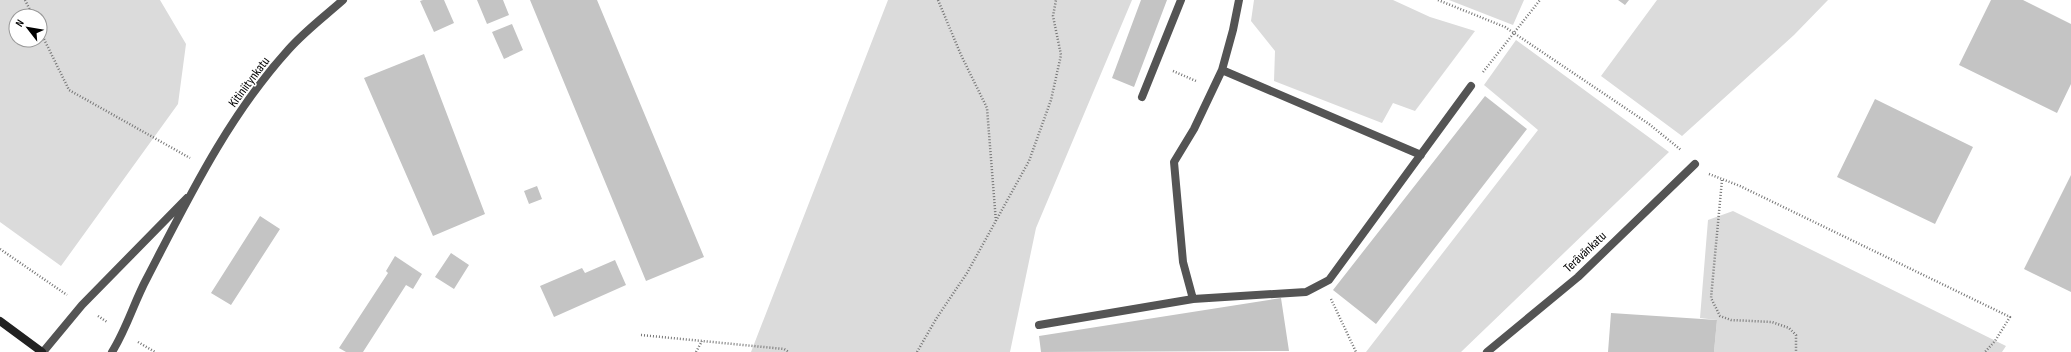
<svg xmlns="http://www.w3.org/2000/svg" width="2071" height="352" font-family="'Sofia Sans Condensed',sans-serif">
	<rect width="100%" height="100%" fill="#fff"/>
	<path fill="#dbdbdb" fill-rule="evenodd" d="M0 0H160L186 44 178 104 61 266 0 222ZM16 16H40V40H16Z
		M888 0H1132L1036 228 1010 352H751Z
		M1254 0H1393L1430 17 1475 31 1415 111 1393 103 1382 123 1274 81 1275 51 1251 21Z
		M1449 0H1524L1513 25Z
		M1657 0H1828L1794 35 1682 136 1601 76Z
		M1516 40 1669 152 1461 352H1366L1538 130 1484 85Z
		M1733 211 2006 346 2002 352H1714L1717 320 1700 318 1708 220Z"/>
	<path fill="#c4c4c4" d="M423 0H444L454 23 434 32 420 1Z
		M477 0H503L509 15 487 24Z
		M530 0H597L704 257 646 281Z
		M1141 0H1167L1134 87 1112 78Z
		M1618 0H1629L1625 5Z
		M1991 0H2023L2071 24V84L2057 113 1959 65Z
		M512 24 523 50 504 59 492 32Z
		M424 54 485 214 433 236 364 78Z
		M1485 96 1527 129 1376 324 1333 290Z
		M1875 99 1973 147 1935 224 1837 177Z
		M2071 175V292L2024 269Z
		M537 186 542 199 529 204 524 191Z
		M260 216 280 229 231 305 211 293Z
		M451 253 469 265 454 289 435 277Z
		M395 256 422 274 413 289 406 285 363 352H346L339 348 388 273 386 271Z
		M615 260 626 285 554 317 540 286 582 268 585 273Z
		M1281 298 1289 351 1041 352 1039 336Z
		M1611 313 1717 320 1714 352H1608Z"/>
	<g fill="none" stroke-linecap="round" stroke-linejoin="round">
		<path stroke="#767676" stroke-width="2.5" stroke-dasharray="1 2" stroke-linecap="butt" d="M25 0 33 16
			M938 0 961 55 987 108 996 222
			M1438 0 1505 27 1649 124 1681 150
			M40 31 69 90 190 158
			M1173 71 1196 81
			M1483 72 1540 0
			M1709 174 1740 186 2010 317 1995 341 1985 352
			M1722 180 1711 298 1720 316 1731 320 1772 322 1789 328 1796 335V352
			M0 249 67 295
			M1331 299 1356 352
			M98 316 107 322
			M641 335 784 349 789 352
			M138 342 155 352
			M696 352 702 341
			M917 352 936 319 967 273 1029 161 1051 100 1061 55 1053 16 1056 0"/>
		<path stroke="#545454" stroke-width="8" d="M1239 0 1233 30 1222 70 1194 129 1174 162 1183 262 1193 299 1306 292 1329 280 1471 86
			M1222 70 1421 155
			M1142 97 1181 0
			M1039 325 1193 299"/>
		<path stroke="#545454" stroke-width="8" d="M43 352 82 305 187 198
			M112 352C127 328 134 302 147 278 188 199 228 116 289 49 305 31 325 16 343 0
			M1487 352 1578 277 1695 164"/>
		<path stroke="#212121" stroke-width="8" d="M0 321 42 352"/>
	</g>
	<g text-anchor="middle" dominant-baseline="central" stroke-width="3" stroke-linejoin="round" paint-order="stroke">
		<g font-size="13" fill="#000" stroke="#fff">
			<text transform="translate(249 82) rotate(-53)">Kitiniitynkatu</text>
			<text transform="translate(1585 252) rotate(-43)">Terävänkatu</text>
		</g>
	</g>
	<g transform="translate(28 28) rotate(301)"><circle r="19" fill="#ffffff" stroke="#999999"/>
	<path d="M0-3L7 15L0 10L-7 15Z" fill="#000000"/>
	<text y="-6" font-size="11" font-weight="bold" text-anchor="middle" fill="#000000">N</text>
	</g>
</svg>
